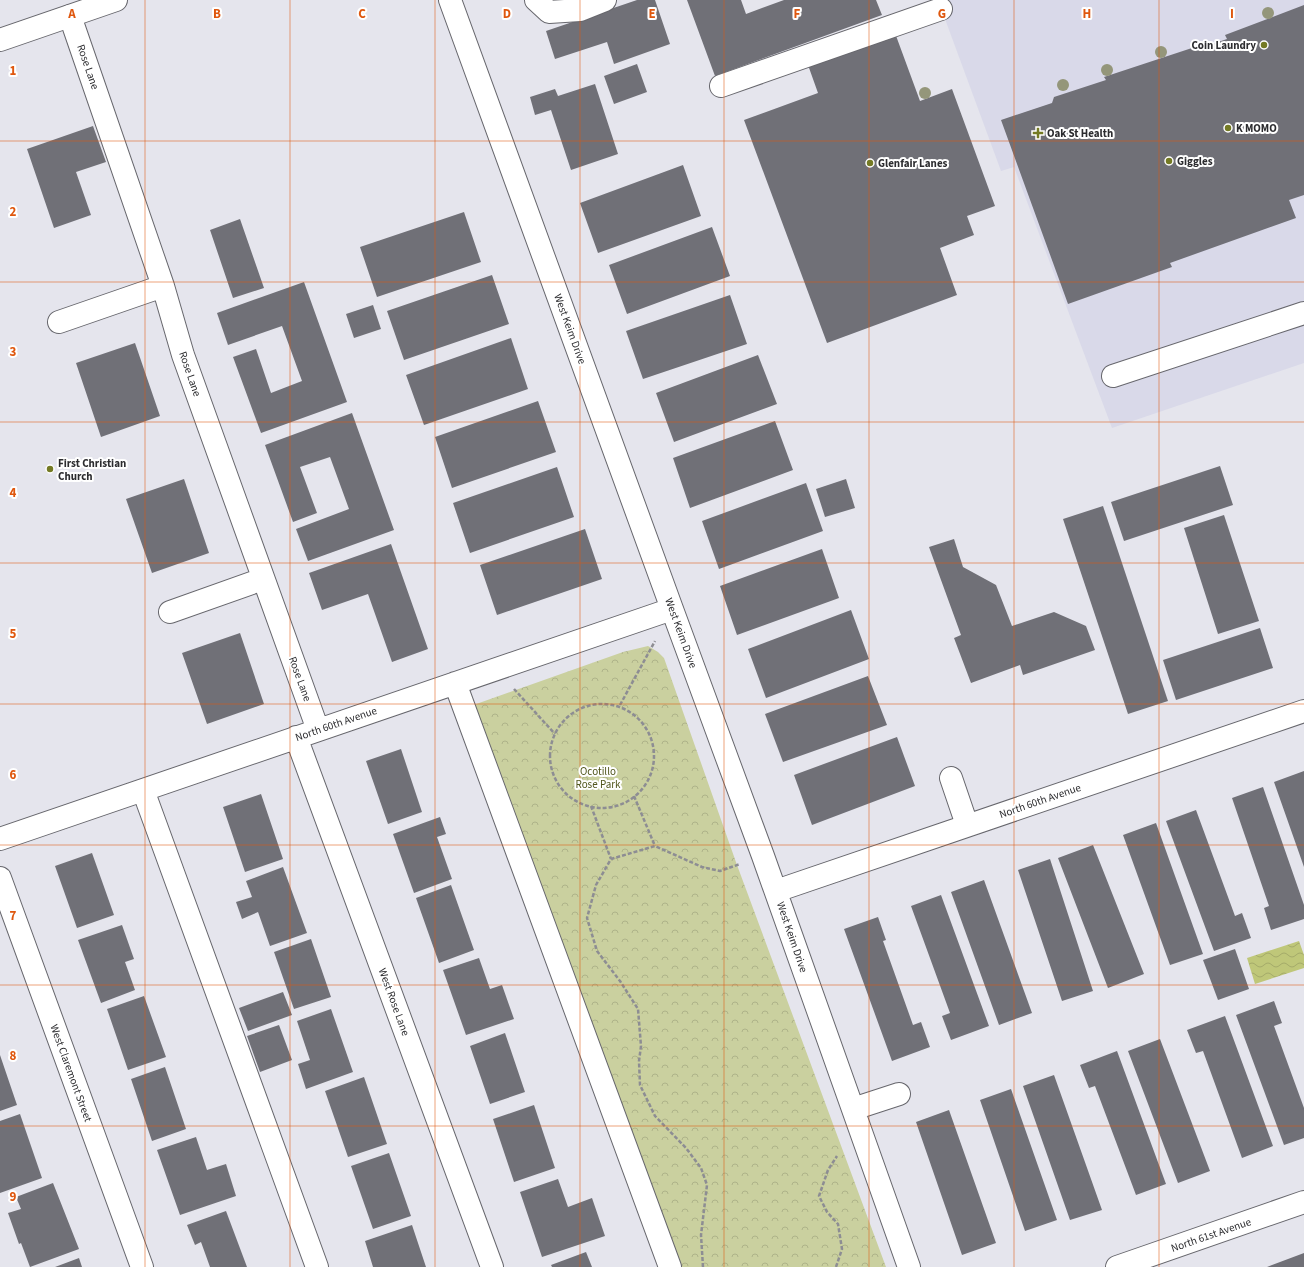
<svg xmlns="http://www.w3.org/2000/svg" width="1304" height="1267" font-family="'Source Sans 3',sans-serif">
	<defs>
		<pattern id="park-crowns" width="20" height="18" patternUnits="userSpaceOnUse"><rect width="20" height="18" fill="#cad09f"/><path d="M2 6a3 3 0 1 1 6 0M12 15a3 3 0 1 1 6 0" fill="none" stroke="#aeb389"/></pattern>
		<pattern id="water-waves" width="16" height="10" patternUnits="userSpaceOnUse"><rect width="16" height="10" fill="#bfc779"/><path d="M0 5q4-4 8 0t8 0" fill="none" stroke="#a4ab69"/></pattern>
	</defs>
	<rect width="100%" height="100%" fill="#e5e5ed"/>
	<path fill="#d9d9e9" d="M938 0H1304V363L1112 428 1014 167 1001 171Z"/>
	<path fill="url(#park-crowns)" d="M648 646 658 652 664 658 737 865 886 1267H670L465 708 623 652Z"/>
	<path fill="url(#water-waves)" d="M1299 941 1304 955V968L1255 984 1247 958Z"/>
	<path fill="#707077" d="M637 0H655L670 44 614 64 607 42 555 59 546 31Z
		M687 0H741L746 14 784 0H876L882 15 715 76Z
		M1304 5V195L1289 200 1296 218 1170 263 1172 267 1068 304 1001 120 1052 103 1054 97 1106 80 1104 77 1198 46 1200 48 1227 39 1225 35Z
		M895 33 920 101 952 89 995 206 967 216 974 235 940 248 957 295 827 343 744 120 818 93 808 65Z
		M637 64 647 92 614 104 604 76Z
		M595 84 618 154 571 170 551 110 535 115 530 97 555 89 558 96Z
		M93 126 106 162 76 172 91 215 54 228 27 149Z
		M683 165 701 216 598 253 580 203Z
		M464 212 481 262 377 297 360 247Z
		M240 219 264 288 233 298 210 230Z
		M712 227 730 276 627 314 609 265Z
		M492 275 509 324 404 360 387 311Z
		M304 282 347 402 261 433 233 357 256 349 271 393 302 381 282 326 228 345 217 313Z
		M730 295 747 344 643 379 626 331Z
		M373 305 381 329 354 338 346 314Z
		M511 338 528 389 424 425 406 375Z
		M135 343 160 416 101 437 76 363Z
		M758 355 777 404 674 442 656 393Z
		M538 401 556 452 452 488 435 437Z
		M352 413 394 530 308 561 296 529 349 509 330 457 300 467 317 513 293 522 265 445Z
		M775 421 793 470 690 508 673 458Z
		M1220 466 1233 505 1124 541 1111 502Z
		M557 467 574 517 470 553 453 503Z
		M184 479 209 553 152 573 126 499Z
		M846 479 855 508 825 517 816 489Z
		M806 483 823 531 719 569 702 521Z
		M1103 506 1168 701 1128 714 1063 519Z
		M1224 515 1259 621 1218 634 1184 528Z
		M585 529 602 579 497 615 480 565Z
		M954 539 963 567 996 585 1012 626 1054 612 1086 626 1095 650 1023 675 1020 665 971 683 954 638 961 635 929 547Z
		M391 544 428 649 392 662 368 594 322 610 309 573Z
		M822 549 839 598 737 635 720 586Z
		M851 610 869 659 766 698 748 649Z
		M1260 628 1273 668 1176 700 1163 660Z
		M240 633 264 704 207 724 182 653Z
		M868 676 887 725 783 762 765 714Z
		M897 737 915 786 812 825 794 775Z
		M401 749 422 812 388 824 366 761Z
		M1304 771V867L1274 782Z
		M1263 787 1304 905V919L1271 930 1264 908 1269 906 1232 798Z
		M261 794 283 859 245 872 223 807Z
		M1196 810 1235 916 1242 913 1251 938 1214 951 1166 821Z
		M440 817 446 834 437 837 452 879 414 893 393 834Z
		M1156 823 1203 954 1170 965 1123 835Z
		M1093 845 1144 974 1108 988 1058 858Z
		M92 853 114 915 77 928 55 866Z
		M1050 859 1093 991 1062 1001 1018 870Z
		M283 867 307 933 270 946 258 912 242 919 236 902 252 897 246 881Z
		M984 880 1032 1013 999 1025 951 892Z
		M451 885 474 950 439 963 416 898Z
		M941 895 989 1026 951 1040 942 1016 950 1013 911 906Z
		M878 917 886 940 883 941 913 1025 921 1022 930 1047 892 1061 844 929Z
		M122 925 134 959 125 962 135 990 101 1003 78 940Z
		M311 939 331 997 294 1009 274 952Z
		M1235 949 1249 989 1218 1000 1203 960Z
		M479 958 490 989 502 985 514 1019 466 1035 443 970Z
		M283 992 292 1015 248 1031 239 1008Z
		M144 996 166 1057 128 1070 107 1009Z
		M1274 1001 1282 1023 1274 1026 1304 1108V1138L1284 1145 1236 1015Z
		M331 1009 353 1072 306 1089 298 1064 310 1060 297 1021Z
		M1225 1016 1273 1146 1242 1158 1203 1051 1196 1053 1187 1030Z
		M279 1025 292 1060 260 1072 247 1036Z
		M505 1033 525 1092 490 1104 470 1046Z
		M1160 1039 1210 1171 1178 1183 1128 1051Z
		M1117 1051 1166 1184 1136 1195 1095 1086 1089 1088 1080 1065Z
		M0 1055 17 1105 0 1111Z
		M165 1067 186 1129 152 1141 131 1079Z
		M1054 1075 1102 1210 1070 1220 1023 1086Z
		M364 1077 387 1144 348 1157 325 1091Z
		M1011 1089 1057 1220 1025 1231 980 1100Z
		M534 1105 555 1168 514 1182 493 1119Z
		M949 1110 996 1243 962 1255 916 1122Z
		M20 1114 42 1178 0 1193V1121Z
		M196 1137 207 1170 226 1164 236 1196 180 1215 157 1150Z
		M389 1153 411 1216 373 1229 351 1166Z
		M558 1179 568 1207 592 1198 605 1236 542 1257 520 1192Z
		M53 1183 79 1249 30 1267 21 1243 19 1244 8 1213 21 1209 16 1197Z
		M226 1211 247 1267H210L201 1242 195 1245 187 1225Z
		M412 1225 426 1267H373L365 1241Z
		M586 1252 592 1267H552L551 1265Z
		M1304 1253V1267H1267Z
		M79 1258 82 1267H55Z"/>
	<g fill="none" stroke-linecap="round" stroke-linejoin="round">
		<g stroke="#67676d" stroke-width="24">
			<path id="minor" d="M450 0 672 609 763 856 909 1267
				M536 0 549 12 580 10 605 0
				M70 16 163 286 183 355 318 730
				M721 86 941 9
				M59 322 163 286
				M1113 376 1304 313
				M170 612 263 579
				M455 683 670 1267
				M296 737 492 1267
				M951 778 967 825
				M143 790 317 1267
				M0 839 672 609
				M0 878 142 1267
				M776 891 1304 711
				M853 1109 899 1094
				M1117 1267 1304 1202"/>
		</g>
		<g stroke="#67676d" stroke-width="24">
			<path id="major" d="M0 40 116 0"/>
		</g>
		<path stroke="#8d8d93" stroke-width="2.5" stroke-dasharray="4 2" stroke-linecap="butt" d="M514 689 555 734
			M550 756a52 52 0 1 1 104 0a52 52 0 1 1-104 0Z
			M620 705 655 641
			M634 796 655 846
			M591 806 611 859
			M703 1267 701 1235 707 1185 701 1168 686 1148 655 1116 640 1085 639 1061 641 1046 638 1009 620 981 597 951 587 918 596 885 611 859 655 846 702 867 720 871 740 864
			M836 1267 842 1249 838 1224 827 1212 819 1196 828 1170 837 1156"/>
		<use href="#minor" stroke="#fff" stroke-width="22"/>
		<use href="#major" stroke="#fff" stroke-width="22"/>
	</g>
	<g fill="#94967a">
		<circle cx="1268" cy="13" r="6"/>
		<circle cx="1161" cy="52" r="6"/>
		<circle cx="1107" cy="70" r="6"/>
		<circle cx="1063" cy="85" r="6"/>
		<circle cx="925" cy="93" r="6"/>
	</g>
	<path fill="none" stroke="#df570e" stroke-width="1" stroke-opacity="0.55" d="M145 0V1267M290 0V1267M435 0V1267M580 0V1267M724 0V1267M869 0V1267M1014 0V1267M1159 0V1267M0 141H1304M0 282H1304M0 422H1304M0 563H1304M0 704H1304M0 845H1304M0 985H1304M0 1126H1304"/>
	<g fill="#747a24" stroke="#fff" stroke-width="1.5">
		<circle cx="1264" cy="45" r="4"/>
		<circle cx="1228" cy="128" r="4"/>
		<path d="M1036 127h4v4h4v4h-4v4h-4v-4h-4v-4h4z"/>
		<circle cx="1169" cy="161" r="4"/>
		<circle cx="870" cy="163" r="4"/>
		<circle cx="50" cy="469" r="4"/>
	</g>
	<g text-anchor="middle" dominant-baseline="central" stroke-width="4" stroke-linejoin="round" paint-order="stroke">
		<g font-size="11" font-weight="bold" fill="#2c2c2f" stroke="#fff" text-anchor="start">
			<text x="1256" y="45" text-anchor="end">Coin Laundry</text>
			<text x="1236" y="128">K MOMO</text>
			<text x="1047" y="133">Oak St Health</text>
			<text x="1177" y="161">Giggles</text>
			<text x="878" y="163">Glenfair Lanes</text>
			<text x="58" y="463">First Christian<tspan x="58" dy="13">Church</tspan></text>
		</g>
		<g font-size="11" fill="#2c2c2f" stroke="#fff">
			<text transform="translate(88 67) rotate(71)">Rose Lane</text>
			<text transform="translate(570 329) rotate(70)">West Keim Drive</text>
			<text transform="translate(190 374) rotate(71)">Rose Lane</text>
			<text transform="translate(681 633) rotate(70)">West Keim Drive</text>
			<text transform="translate(300 679) rotate(70)">Rose Lane</text>
			<text transform="translate(336 724) rotate(-19)">North 60th Avenue</text>
			<text transform="translate(1040 801) rotate(-19)">North 60th Avenue</text>
			<text transform="translate(792 937) rotate(71)">West Keim Drive</text>
			<text transform="translate(394 1002) rotate(70)">West Rose Lane</text>
			<text transform="translate(71 1073) rotate(70)">West Claremont Street</text>
			<text transform="translate(1211 1235) rotate(-19)">North 61st Avenue</text>
		</g>
		<g font-size="11" fill="#51561c" stroke="#fff">
			<text x="598" y="771">Ocotillo<tspan x="598" dy="13">Rose Park</tspan></text>
		</g>
	</g>
	<g font-size="13" text-anchor="middle" font-weight="bold" fill="#df570e" stroke="#fff" stroke-width="4" stroke-linejoin="round" paint-order="stroke">
		<text x="72" y="18">A</text>
		<text x="217" y="18">B</text>
		<text x="362" y="18">C</text>
		<text x="507" y="18">D</text>
		<text x="652" y="18">E</text>
		<text x="797" y="18">F</text>
		<text x="942" y="18">G</text>
		<text x="1087" y="18">H</text>
		<text x="1232" y="18">I</text>
		<text x="13" y="75">1</text>
		<text x="13" y="216">2</text>
		<text x="13" y="356">3</text>
		<text x="13" y="497">4</text>
		<text x="13" y="638">5</text>
		<text x="13" y="779">6</text>
		<text x="13" y="920">7</text>
		<text x="13" y="1060">8</text>
		<text x="13" y="1201">9</text>
	</g>
</svg>
